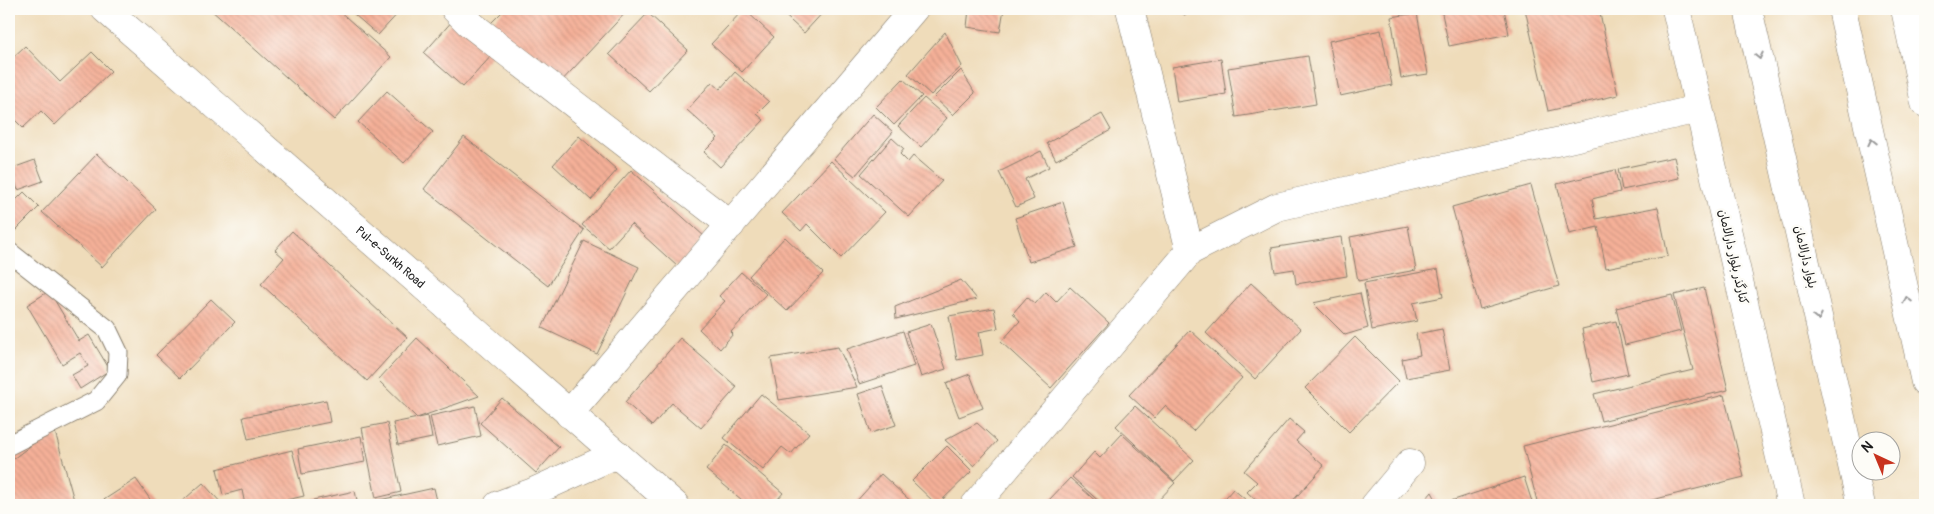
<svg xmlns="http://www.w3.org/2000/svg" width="1934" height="514" font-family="Pangolin,'Playpen Sans Arabic',sans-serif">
	<defs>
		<pattern id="building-back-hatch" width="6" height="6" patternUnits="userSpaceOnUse" patternTransform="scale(1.25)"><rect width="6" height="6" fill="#f5b098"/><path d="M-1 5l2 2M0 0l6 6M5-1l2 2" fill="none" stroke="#d19782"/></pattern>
	</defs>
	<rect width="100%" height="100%" fill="#fdfcf7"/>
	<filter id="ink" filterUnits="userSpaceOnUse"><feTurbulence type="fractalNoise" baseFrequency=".02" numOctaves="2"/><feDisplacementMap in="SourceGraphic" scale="10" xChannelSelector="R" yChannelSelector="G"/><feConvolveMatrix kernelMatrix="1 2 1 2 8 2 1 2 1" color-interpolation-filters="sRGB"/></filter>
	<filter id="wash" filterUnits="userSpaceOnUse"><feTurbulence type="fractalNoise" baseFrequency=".0096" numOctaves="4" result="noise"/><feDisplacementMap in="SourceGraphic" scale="20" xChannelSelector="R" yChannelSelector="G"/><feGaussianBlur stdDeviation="1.12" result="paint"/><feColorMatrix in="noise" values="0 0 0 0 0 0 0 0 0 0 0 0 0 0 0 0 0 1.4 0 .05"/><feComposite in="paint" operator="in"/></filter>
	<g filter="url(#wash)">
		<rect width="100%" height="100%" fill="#efdcba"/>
		<g id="blocks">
			<path fill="url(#building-back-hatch)" d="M210 9H337L391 57 334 120Z
				M348 9H402L378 35Z
				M505 9H629L558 85 491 23Z
				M744 9 774 37 742 72 711 44Z
				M778 9H826L804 33Z
				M969 9H1004L1000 32 967 27Z
				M1182 9H1203L1184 15Z
				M1441 9H1504L1509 34 1449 46Z
				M1525 9H1599L1618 95 1548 111Z
				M648 13 688 50 649 91 609 54Z
				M1417 13 1428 74 1401 78 1391 17Z
				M454 19 493 54 463 87 424 53Z
				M1381 30 1392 85 1340 96 1329 41Z
				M945 32 962 66 931 95 908 74Z
				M25 46 60 82 92 52 111 71 55 125 41 111 23 128 9 114V61Z
				M1308 56 1316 104 1236 117 1228 68Z
				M1221 59 1226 94 1177 102 1172 67Z
				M961 70 975 93 953 115 934 97Z
				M735 72 769 102 757 114 764 120 720 167 704 152 718 138 687 110 712 82 720 89Z
				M903 79 922 96 894 125 876 107Z
				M387 91 433 132 404 163 358 122Z
				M924 98 947 118 921 147 898 126Z
				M873 114 893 132 855 176 834 159Z
				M1102 114 1111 130 1056 160 1047 143Z
				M579 136 617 170 591 200 553 165Z
				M464 137 584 230 548 286 424 189Z
				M892 138 904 149 900 154 908 162 913 156 942 181 909 217 861 174Z
				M1041 151 1049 167 1025 179 1034 199 1016 207 999 172Z
				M97 154 156 209 102 267 42 212Z
				M1674 157 1679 178 1622 190 1618 169Z
				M35 160 43 181 18 190 10 169Z
				M831 161 885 212 841 258 807 224 801 231 782 213Z
				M631 170 705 237 678 267 631 224 609 248 582 225Z
				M1615 170 1620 192 1592 199 1596 219 1658 207 1668 256 1606 268 1598 227 1569 234 1557 184Z
				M1531 185 1559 286 1480 309 1452 207Z
				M24 192 39 207 14 232 9 226V207Z
				M1063 202 1077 247 1029 262 1015 218Z
				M1408 226 1416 270 1358 281 1350 237Z
				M292 231 407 337 367 381 261 284 284 258 275 250Z
				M785 237 823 273 787 311 749 276Z
				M1341 237 1347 276 1296 284 1294 269 1275 272 1271 248Z
				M584 241 639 267 597 354 542 328Z
				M1438 269 1443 297 1413 303 1417 321 1372 330 1364 283Z
				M741 272 766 294 731 332 733 334 720 349 699 329 725 301 719 296Z
				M961 280 977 299 896 319 895 307Z
				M1251 283 1301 329 1255 379 1206 333Z
				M1070 287 1109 323 1051 388 1001 342 1020 321 1013 313 1027 297 1035 304 1046 292 1056 302Z
				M1704 288 1728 390 1601 421 1594 394 1693 370 1674 295Z
				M49 291 79 341 89 335 110 370 80 389 72 375 88 366 80 353 62 364 27 305Z
				M1360 293 1368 328 1345 335 1313 303Z
				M1672 295 1681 331 1625 345 1616 308Z
				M211 299 235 322 180 378 156 355Z
				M994 308 998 328 979 332 983 355 957 360 949 316Z
				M1616 321 1628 374 1593 382 1582 329Z
				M931 324 946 369 921 377 906 332Z
				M1442 329 1450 370 1406 378 1402 359 1420 355 1416 334Z
				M1190 330 1242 378 1193 431 1165 406 1154 418 1129 395Z
				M903 331 914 366 859 384 847 349Z
				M1355 337 1399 381 1349 432 1305 388Z
				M417 338 479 396 417 418 378 380Z
				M680 338 737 387 701 428 672 403 652 426 625 402Z
				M838 347 857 387 779 400 771 358Z
				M970 374 983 408 959 417 946 383Z
				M882 386 896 425 871 433 858 394Z
				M761 394 809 433 791 454 782 447 763 470 724 438Z
				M1724 395 1744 477 1632 505H1538L1523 446Z
				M502 398 559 447 536 473 480 423Z
				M326 400 330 422 248 439 243 417Z
				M475 406 481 436 437 446 430 416Z
				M1135 406 1194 460 1174 481 1116 426Z
				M428 416 432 438 398 445 393 423Z
				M1289 419 1304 432 1296 441 1324 466 1289 505H1261L1247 492 1257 482 1244 471Z
				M387 423 401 492 376 498 362 428Z
				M977 423 997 441 974 466 945 440Z
				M54 428 75 504 9 505V462Z
				M1122 434 1175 483 1154 505H1103L1072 477 1094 452 1100 458Z
				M361 436 365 462 302 474 298 449Z
				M726 445 783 493 773 505H748L706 470Z
				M947 446 972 471 937 505 912 481Z
				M292 450 304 496 265 505H245L242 490 223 495 217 469Z
				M881 474 915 505H853Z
				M1524 477 1533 505H1453L1451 501Z
				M1070 478 1100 505H1052L1048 501Z
				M136 479 154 505H96Z
				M203 483 223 505H178Z
				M434 488 438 505H376L375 501Z
				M1233 489 1252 505H1219Z
				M355 491 358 505H314L313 500Z
				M1432 492 1439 505H1421Z"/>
		</g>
	</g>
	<g filter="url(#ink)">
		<use href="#blocks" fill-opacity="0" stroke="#867c6b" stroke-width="1"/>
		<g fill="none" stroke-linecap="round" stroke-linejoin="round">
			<g stroke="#867c6b" stroke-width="21">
				<path id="lane" d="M9 252 107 329 118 352 117 375 96 401 9 445"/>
			</g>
			<g stroke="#867c6b" stroke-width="29">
				<path id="street" d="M455 9 469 23 731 225
					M1130 9 1190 251
					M569 414 914 9
					M498 505 533 492 617 454
					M975 505 1190 251 1277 207 1698 109
					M1375 505 1410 463"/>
			</g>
			<g stroke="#867c6b" stroke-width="29">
				<g id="secondary">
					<path id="s1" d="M105 9 675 505"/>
					<path d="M1676 9 1791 505"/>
					<path d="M1748 9 1861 505"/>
					<path d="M1842 9 1925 382"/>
					<path d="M1905 9 1925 103"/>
				</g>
			</g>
			<use href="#lane" stroke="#fff" stroke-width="19"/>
			<use href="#street" stroke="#fff" stroke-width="28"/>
			<use href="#secondary" stroke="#fff" stroke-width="28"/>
		</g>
		<defs><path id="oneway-chevron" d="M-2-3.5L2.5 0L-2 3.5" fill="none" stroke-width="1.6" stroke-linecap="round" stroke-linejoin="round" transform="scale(1.25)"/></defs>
		<g stroke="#999">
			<use href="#oneway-chevron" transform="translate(1759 56) rotate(77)"/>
			<use href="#oneway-chevron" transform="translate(1872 142) rotate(-103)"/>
			<use href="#oneway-chevron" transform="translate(1907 300) rotate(-103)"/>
			<use href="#oneway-chevron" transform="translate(1818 317) rotate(77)"/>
		</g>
	</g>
	<g text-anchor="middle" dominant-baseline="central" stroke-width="5" stroke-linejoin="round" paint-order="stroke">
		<g font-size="12" fill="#1c1c1c" stroke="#fdfcf7">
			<text stroke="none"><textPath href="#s1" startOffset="378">Pul-e-Surkh Road</textPath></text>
			<text transform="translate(1733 257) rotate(77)">کنارگذر بلوار دارالامان</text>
			<text transform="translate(1805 257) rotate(77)">بلوار دارالامان</text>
		</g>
	</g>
	<rect width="1934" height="514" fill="none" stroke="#fdfcf7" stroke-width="30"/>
	<g transform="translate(1876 456) rotate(316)"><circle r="24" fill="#fdfcf7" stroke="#a3a29f"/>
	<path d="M0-4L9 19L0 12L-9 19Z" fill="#c8321e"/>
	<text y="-8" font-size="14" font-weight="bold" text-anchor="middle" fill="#1c1c1c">N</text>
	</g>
</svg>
